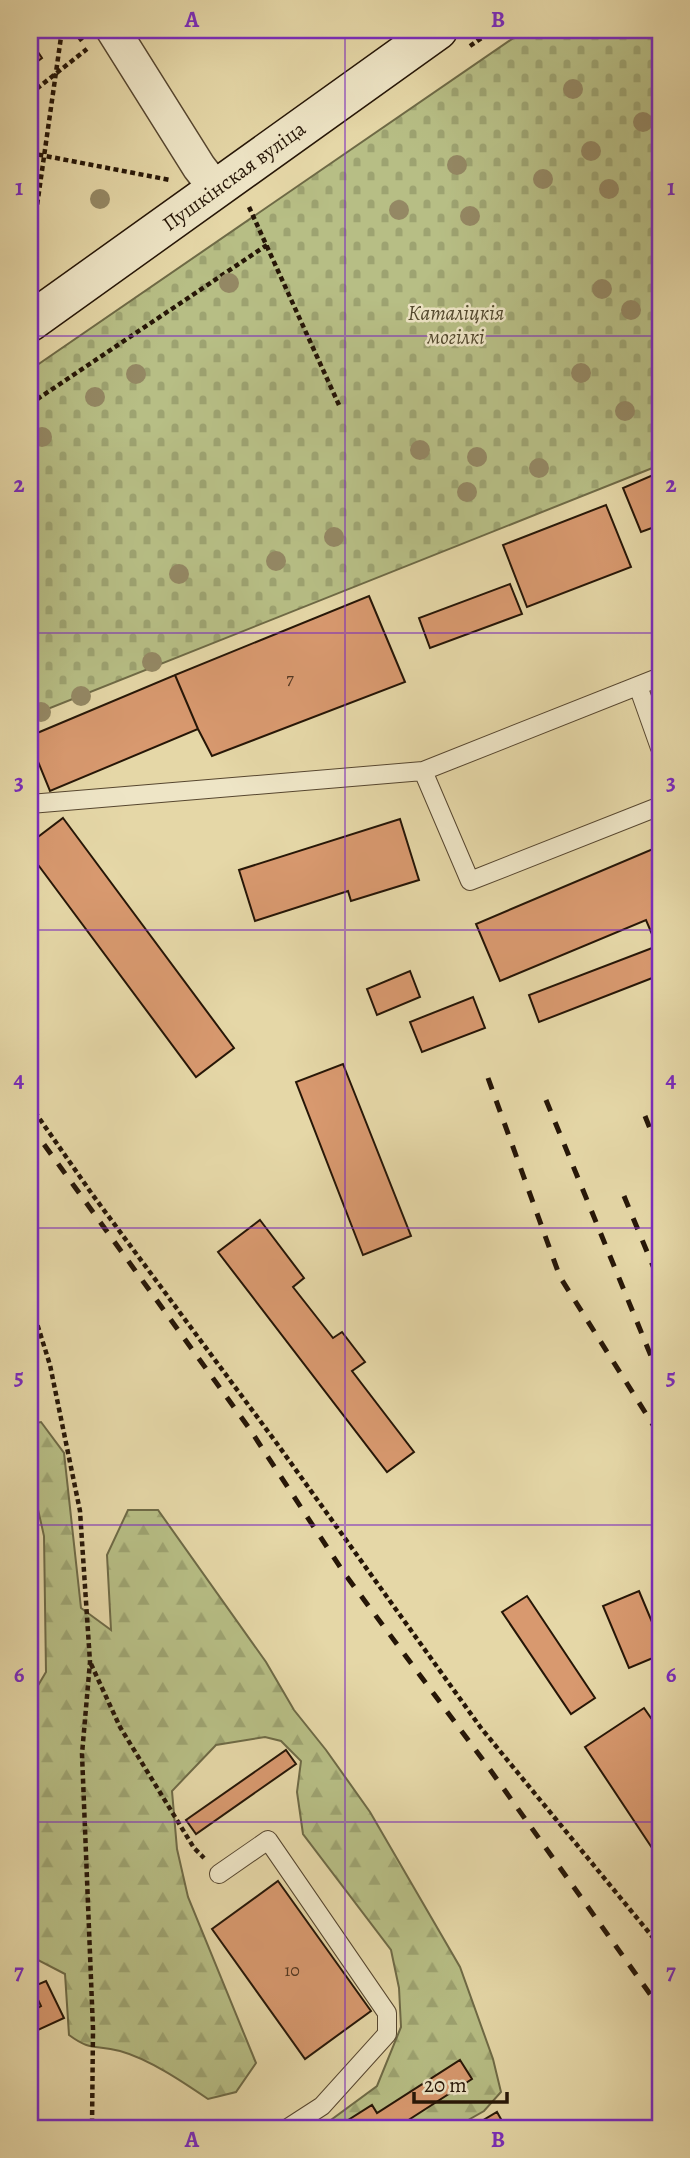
<svg xmlns="http://www.w3.org/2000/svg" width="690" height="2158" font-family="Alegreya,serif">
	<defs>
		<pattern id="forest-firs" width="22" height="20" patternUnits="userSpaceOnUse" patternTransform="scale(1.75)"><rect width="22" height="20" fill="#b7be85"/><path d="M5 1l3.5 6h-7zM16 11l3.5 6h-7z" fill="#9da371"/></pattern>
		<pattern id="cemetery-stones" width="16" height="16" patternUnits="userSpaceOnUse" patternTransform="scale(1.75)"><rect width="16" height="16" fill="#b7be85"/><path d="M2 7V4a2 2 0 0 1 4 0v3zM10 15v-3a2 2 0 0 1 4 0v3z" fill="#9da371"/></pattern>
	</defs>
	<rect width="100%" height="100%" fill="#e5d7a7"/>
	<filter id="stains"><feTurbulence type="fractalNoise" baseFrequency=".00286" numOctaves="4"/><feColorMatrix values="0 0 0 0 .2 0 0 0 0 .09 0 0 0 0 .02 0 0 0 .5 -.17"/></filter>
	<radialGradient id="worn" r=".72"><stop offset=".6" stop-color="#630" stop-opacity="0"/><stop offset="1" stop-color="#630" stop-opacity=".3"/></radialGradient>
	<path fill="url(#forest-firs)" stroke="#6e6a46" stroke-width="2" d="M41 1422 64 1453 81 1608 111 1630 107 1555 128 1510H158L266 1662 294 1710 326 1750 370 1812 460 1967 493 2059 501 2092 484 2111 454 2128H320L377 2086 401 2027 399 1988 391 1950 303 1834 297 1792 301 1761 281 1741 265 1737 216 1745 172 1791 177 1849 188 1897 256 2063 236 2092 208 2099C183 2082 149 2059 120 2051 95 2044 92 2052 69 2035L65 1974 30 1956V1699L46 1672 44 1536 30 1474V1424Z"/>
	<path fill="url(#cemetery-stones)" stroke="#6e6a46" stroke-width="2" d="M525 30H660V465L30 716V370Z"/>
	<path fill="#d8996f" stroke="#261607" stroke-width="2" d="M30 30H45L30 40 42 58 30 67Z
		M660 472V525L641 532 623 488Z
		M606 505 631 567 527 607 503 545Z
		M510 584 522 614 430 648 419 618Z
		M369 596 405 682 212 756 198 729 175 675Z
		M175 675 198 729 50 791 30 742V736Z
		M63 818 234 1048 196 1077 30 854V843Z
		M400 819 419 880 351 901 348 891 255 921 239 870Z
		M660 846V945L657 946 646 920 500 981 476 924Z
		M660 945V975L539 1022 529 995Z
		M410 971 420 997 377 1015 367 989Z
		M473 997 485 1028 422 1052 410 1022Z
		M343 1064 411 1236 363 1255 296 1082Z
		M260 1220 304 1278 293 1287 333 1338 342 1332 365 1362 352 1371 414 1452 387 1472 218 1252Z
		M639 1591 660 1641V1655L629 1668 603 1606Z
		M527 1596 595 1698 571 1714 502 1612Z
		M644 1708 660 1731V1860L585 1747Z
		M286 1750 296 1764 196 1834 186 1820Z
		M278 1881 371 2011 305 2059 212 1929Z
		M46 1981 64 2018 38 2030 30 2012 41 2006 32 1987Z
		M460 2060 472 2079 396 2128H349L345 2122 372 2105 377 2113Z
		M497 2112 506 2128H470Z"/>
	<g fill="none" stroke-linecap="round" stroke-linejoin="round">
		<g stroke="#56462f" stroke-width="20">
			<path id="lane" d="M638 686 660 748
				M423 771 470 881 660 806
				M30 804 423 771 660 677
				M219 1874 268 1840 387 2013V2034L322 2106 288 2128"/>
		</g>
		<g stroke="#56462f" stroke-width="36">
			<path id="street" d="M113 30 199 167 216 189"/>
		</g>
		<g stroke="#261607" stroke-width="41">
			<path id="secondary" d="M30 322 438 30"/>
		</g>
		<path stroke="#261607" stroke-width="4.5" stroke-dasharray="5 3.5" stroke-linecap="butt" d="M74 30 82 41
			M470 46 493 30
			M30 94 87 49
			M30 153 170 180
			M249 207 339 405
			M30 255 62 30
			M30 404 267 245
			M30 1105 92 1194 278 1445 481 1728 660 1946
			M30 1301 50 1365 80 1511 90 1662 82 1754 93 2029 92 2128
			M91 1664 120 1727 194 1848 204 1858"/>
		<use href="#lane" stroke="#eee5c6" stroke-width="18"/>
		<use href="#street" stroke="#eee5c6" stroke-width="33"/>
		<use href="#secondary" stroke="#eee5c6" stroke-width="38"/>
		<path stroke="#261607" stroke-width="5" stroke-dasharray="12 12" stroke-linecap="butt" d="M488 1078 560 1277 660 1436
			M546 1100 660 1378
			M645 1116 660 1154
			M30 1125 249 1428 344 1573 486 1764 660 2008
			M624 1196 660 1283"/>
	</g>
	<g fill="#948864">
		<circle cx="573" cy="89" r="10"/>
		<circle cx="643" cy="122" r="10"/>
		<circle cx="591" cy="151" r="10"/>
		<circle cx="457" cy="165" r="10"/>
		<circle cx="543" cy="179" r="10"/>
		<circle cx="609" cy="189" r="10"/>
		<circle cx="100" cy="199" r="10"/>
		<circle cx="399" cy="210" r="10"/>
		<circle cx="470" cy="216" r="10"/>
		<circle cx="229" cy="283" r="10"/>
		<circle cx="602" cy="289" r="10"/>
		<circle cx="631" cy="310" r="10"/>
		<circle cx="581" cy="373" r="10"/>
		<circle cx="136" cy="374" r="10"/>
		<circle cx="95" cy="397" r="10"/>
		<circle cx="625" cy="411" r="10"/>
		<circle cx="42" cy="437" r="10"/>
		<circle cx="420" cy="450" r="10"/>
		<circle cx="477" cy="457" r="10"/>
		<circle cx="539" cy="468" r="10"/>
		<circle cx="467" cy="492" r="10"/>
		<circle cx="334" cy="537" r="10"/>
		<circle cx="276" cy="561" r="10"/>
		<circle cx="179" cy="574" r="10"/>
		<circle cx="152" cy="662" r="10"/>
		<circle cx="81" cy="696" r="10"/>
		<circle cx="41" cy="712" r="10"/>
	</g>
	<path fill="none" stroke="#7b2cbf" stroke-width="2" stroke-opacity="0.55" d="M345 30V2128M30 336H660M30 633H660M30 930H660M30 1228H660M30 1525H660M30 1822H660"/>
	<g text-anchor="middle" dominant-baseline="central" stroke-width="5" stroke-linejoin="round" paint-order="stroke">
		<g font-size="18" fill="#523721">
			<text x="290" y="678">7</text>
			<text x="292" y="1970">10</text>
		</g>
		<g font-size="21" fill="#261607" stroke="#eee5c6">
			<text transform="translate(234 176) rotate(-36)">Пушкінская вуліца</text>
		</g>
		<g font-size="21" font-style="italic" fill="#52482d" stroke="#eee5c6">
			<text x="456" y="313">Каталіцкія<tspan x="456" dy="24">могілкі</tspan></text>
		</g>
	</g>
	<rect width="690" height="2158" fill="none" stroke="#e5d7a7" stroke-width="77"/>
	<path d="M414 2092v10h93v-10" fill="none" stroke="#261607" stroke-width="3.5"/>
	<text x="424" y="2092" font-size="21" fill="#261607" stroke="#eee5c6" stroke-width="5" paint-order="stroke">20 m</text>
	<rect x="38" y="38" width="614" height="2082" fill="none" stroke="#7b2cbf" stroke-width="2.5"/>
	<g font-size="23" text-anchor="middle" font-weight="bold" fill="#7b2cbf">
		<text x="192" y="27">A</text>
		<text x="498" y="27">B</text>
		<text x="19" y="195">1</text>
		<text x="671" y="195">1</text>
		<text x="19" y="492">2</text>
		<text x="671" y="492">2</text>
		<text x="19" y="790">3</text>
		<text x="671" y="790">3</text>
		<text x="19" y="1087">4</text>
		<text x="671" y="1087">4</text>
		<text x="19" y="1384">5</text>
		<text x="671" y="1384">5</text>
		<text x="19" y="1682">6</text>
		<text x="671" y="1682">6</text>
		<text x="19" y="1979">7</text>
		<text x="671" y="1979">7</text>
		<text x="192" y="2147">A</text>
		<text x="498" y="2147">B</text>
	</g>
	<rect width="100%" height="100%" filter="url(#stains)"/>
	<rect width="100%" height="100%" fill="url(#worn)"/>
</svg>
